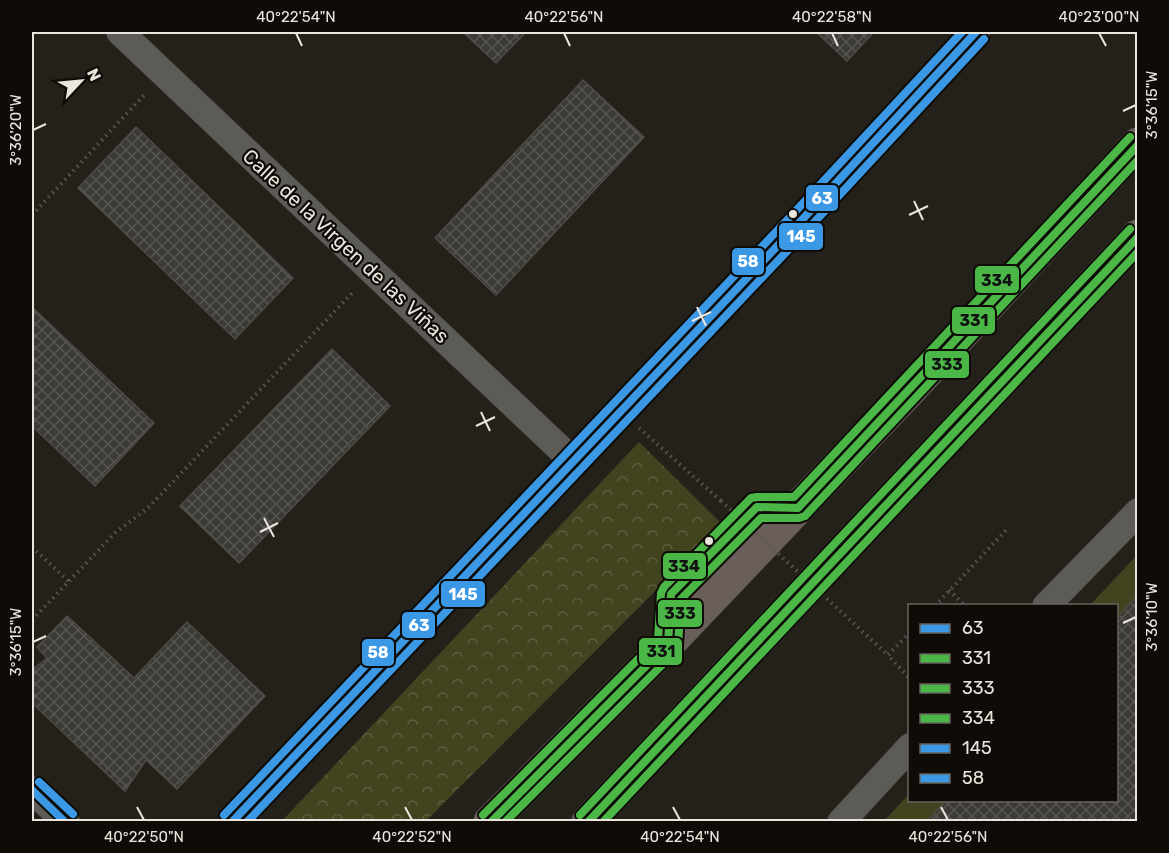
<svg xmlns="http://www.w3.org/2000/svg" width="1169" height="853" font-family="Rubik,sans-serif">
	<defs>
		<pattern id="park-crowns" width="20" height="18" patternUnits="userSpaceOnUse" patternTransform="scale(1.5)"><rect width="20" height="18" fill="#41441f"/><path d="M2 6a3 3 0 1 1 6 0M12 15a3 3 0 1 1 6 0" fill="none" stroke="#5d5f3f"/></pattern>
		<pattern id="building-cross-hatch" width="8" height="8" patternUnits="userSpaceOnUse" patternTransform="scale(1.5)"><rect width="8" height="8" fill="#3c3a35"/><path d="M0 0l8 8M0 8l8-8" fill="none" stroke="#585652"/></pattern>
	</defs>
	<rect width="100%" height="100%" fill="#24211b"/>
	<path fill="#41441f" d="M1137 555V821L883 822 909 794 910 800H1116V606L1090 605Z"/>
	<path fill="url(#park-crowns)" d="M639 442 722 524 426 821 281 822Z"/>
	<path fill="url(#building-cross-hatch)" stroke="#4e4b46" stroke-width="1.5" d="M463 32H526L496 63Z
		M816 32H874L847 61Z
		M583 80 644 137 496 295 435 238Z
		M136 127 293 278 235 339 78 188Z
		M32 307 154 423 95 486 32 426Z
		M332 349 390 406 239 563 180 506Z
		M1137 596V822H926L946 801H1116V619Z
		M67 616 134 678 187 622 265 696 177 789 146 760 125 791 32 703V670L47 658 37 647Z"/>
	<g fill="none" stroke-linecap="round" stroke-linejoin="round">
		<g stroke="#3d3b36" stroke-width="28">
			<path id="minor" d="M120 32 573 461
				M1046 606 1138 512
				M668 644 671 594 757 507 798 508
				M32 790 66 822
				M232 822 800 222 976 32
				M841 822 910 747"/>
		</g>
		<g stroke="#3d3b36" stroke-width="34">
			<path id="highway" d="M490 822 668 644 908 392 1138 144
				M588 822 1138 236"/>
		</g>
		<path stroke="#5b5854" stroke-width="4" stroke-dasharray="1.5 4.5" stroke-linecap="butt" d="M32 215 146 93
			M639 428 721 501
			M32 547 68 581
			M949 590 965 606
			M935 606 1009 527
			M32 620 115 533 148 508 354 291
			M910 632 888 655 910 679"/>
		<use href="#minor" stroke="#5d5b56" stroke-width="27"/>
		<use href="#highway" stroke="#695e5a" stroke-width="33"/>
		<path stroke="#5b5854" stroke-width="4" stroke-dasharray="1.5 4.5" stroke-linecap="butt" d="M721 501 888 655"/>
		<g stroke="#0f0c07" stroke-width="12">
			<path id="bus-1" d="M32 790 65 822
				M232 822 800 222 976 32"/>
		</g>
		<g stroke="#0f0c07" stroke-width="12">
			<path id="bus-2" d="M491 822 668 644 671 594 757 507 798 508 1138 145
				M588 822 1138 237"/>
		</g>
		<g stroke="#0f0c07" stroke-width="12">
			<path id="bus-3" d="M505 822 676 651 678 645 681 599 761 518H799L805 516 1138 160
				M603 822 1138 252"/>
		</g>
		<g stroke="#0f0c07" stroke-width="12">
			<path id="bus-4" d="M483 815 658 639 661 593 664 587 751 498 757 497H794L1130 137
				M580 815 1130 229"/>
		</g>
		<g stroke="#0f0c07" stroke-width="12">
			<path id="bus-5" d="M247 822 808 229 984 39"/>
		</g>
		<g stroke="#0f0c07" stroke-width="12">
			<path id="bus-6" d="M39 782 73 814
				M224 815 792 215 962 32"/>
		</g>
		<use href="#bus-1" stroke="#3a98e4" stroke-width="8"/>
		<use href="#bus-2" stroke="#4ab747" stroke-width="8"/>
		<use href="#bus-3" stroke="#4ab747" stroke-width="8"/>
		<use href="#bus-4" stroke="#4ab747" stroke-width="8"/>
		<use href="#bus-5" stroke="#3a98e4" stroke-width="8"/>
		<use href="#bus-6" stroke="#3a98e4" stroke-width="8"/>
	</g>
	<path fill="none" stroke="#eae6df" stroke-width="2" d="M296 33 302 46M564 33 570 46M832 33 838 46M1099 33 1106 46M1123 111 1136 105M33 130 46 124M914 201 923 220M909 215 928 206M697 307 706 326M692 321 711 312M481 412 490 431M476 426 495 417M264 518 274 537M260 532 278 523M1123 623 1136 617M33 642 46 636M137 807 144 820M405 807 412 820M673 807 680 820M941 807 948 820"/>
	<g fill="#eae6df" stroke="#0f0c07" stroke-width="2">
		<circle cx="793" cy="214" r="5"/>
		<circle cx="709" cy="541" r="5"/>
	</g>
	<g text-anchor="middle" dominant-baseline="central" stroke-width="4.5" stroke-linejoin="round" paint-order="stroke">
		<g font-size="20" fill="#eae6df" stroke="#0f0c07">
			<text transform="translate(346 246) rotate(43)">Calle de la Virgen de las Viñas</text>
		</g>
	</g>
	<g stroke="#0f0c07" stroke-width="2">
		<rect x="805" y="184" width="34" height="28" rx="6" fill="#3a98e4"/>
		<rect x="778" y="222" width="46" height="29" rx="6" fill="#3a98e4"/>
		<rect x="731" y="247" width="34" height="29" rx="6" fill="#3a98e4"/>
		<rect x="974" y="265" width="46" height="29" rx="6" fill="#4ab747"/>
		<rect x="951" y="306" width="45" height="29" rx="6" fill="#4ab747"/>
		<rect x="924" y="350" width="46" height="29" rx="6" fill="#4ab747"/>
		<rect x="662" y="552" width="45" height="28" rx="6" fill="#4ab747"/>
		<rect x="440" y="580" width="46" height="28" rx="6" fill="#3a98e4"/>
		<rect x="657" y="599" width="46" height="29" rx="6" fill="#4ab747"/>
		<rect x="401" y="611" width="35" height="28" rx="6" fill="#3a98e4"/>
		<rect x="638" y="637" width="45" height="29" rx="6" fill="#4ab747"/>
		<rect x="361" y="638" width="34" height="29" rx="6" fill="#3a98e4"/>
	</g>
	<g font-size="16" text-anchor="middle" font-weight="bold" fill="#fff">
		<text x="822" y="204">63</text>
		<text x="801" y="242">145</text>
		<text x="748" y="267">58</text>
		<text x="463" y="600">145</text>
		<text x="419" y="631">63</text>
		<text x="378" y="658">58</text>
	</g>
	<g font-size="16" text-anchor="middle" font-weight="bold" fill="#111">
		<text x="997" y="286">334</text>
		<text x="974" y="326">331</text>
		<text x="947" y="370">333</text>
		<text x="684" y="572">334</text>
		<text x="680" y="619">333</text>
		<text x="661" y="657">331</text>
	</g>
	<rect width="1169" height="853" fill="none" stroke="#0f0c07" stroke-width="66"/>
	<rect x="908" y="604" width="210" height="198" fill="#0f0c07" stroke="#67635d" stroke-width="1.5"/>
	<rect x="920" y="624" width="30" height="9" fill="#3a98e4" stroke="#67635d" stroke-width="1.5"/>
	<text x="962" y="634" font-size="18" fill="#eae6df">63</text>
	<rect x="920" y="654" width="30" height="9" fill="#4ab747" stroke="#67635d" stroke-width="1.5"/>
	<text x="962" y="664" font-size="18" fill="#eae6df">331</text>
	<rect x="920" y="684" width="30" height="9" fill="#4ab747" stroke="#67635d" stroke-width="1.5"/>
	<text x="962" y="694" font-size="18" fill="#eae6df">333</text>
	<rect x="920" y="714" width="30" height="9" fill="#4ab747" stroke="#67635d" stroke-width="1.5"/>
	<text x="962" y="724" font-size="18" fill="#eae6df">334</text>
	<rect x="920" y="744" width="30" height="9" fill="#3a98e4" stroke="#67635d" stroke-width="1.5"/>
	<text x="962" y="754" font-size="18" fill="#eae6df">145</text>
	<rect x="920" y="774" width="30" height="9" fill="#3a98e4" stroke="#67635d" stroke-width="1.5"/>
	<text x="962" y="784" font-size="18" fill="#eae6df">58</text>
	<g transform="translate(81 81) rotate(64)" stroke="#0f0c07" stroke-width="4.5" paint-order="stroke">
	<path d="M0-4.5L10 22L0 15L-10 22Z" fill="#eae6df"/>
	<text y="-9" font-size="16" font-weight="bold" text-anchor="middle" fill="#eae6df">N</text>
	</g>
	<rect x="33" y="33" width="1103" height="787" fill="none" stroke="#eae6df" stroke-width="2"/>
	<g font-size="15" text-anchor="middle" fill="#eae6df">
		<text x="296" y="22">40°22'54"N</text>
		<text x="564" y="22">40°22'56"N</text>
		<text x="832" y="22">40°22'58"N</text>
		<text x="1099" y="22">40°23'00"N</text>
		<text transform="translate(1152 105) rotate(-90)" y="5">3°36'15"W</text>
		<text transform="translate(16 130) rotate(-90)" y="5">3°36'20"W</text>
		<text transform="translate(1152 617) rotate(-90)" y="5">3°36'10"W</text>
		<text transform="translate(16 642) rotate(-90)" y="5">3°36'15"W</text>
		<text x="144" y="842">40°22'50"N</text>
		<text x="412" y="842">40°22'52"N</text>
		<text x="680" y="842">40°22'54"N</text>
		<text x="948" y="842">40°22'56"N</text>
	</g>
</svg>
